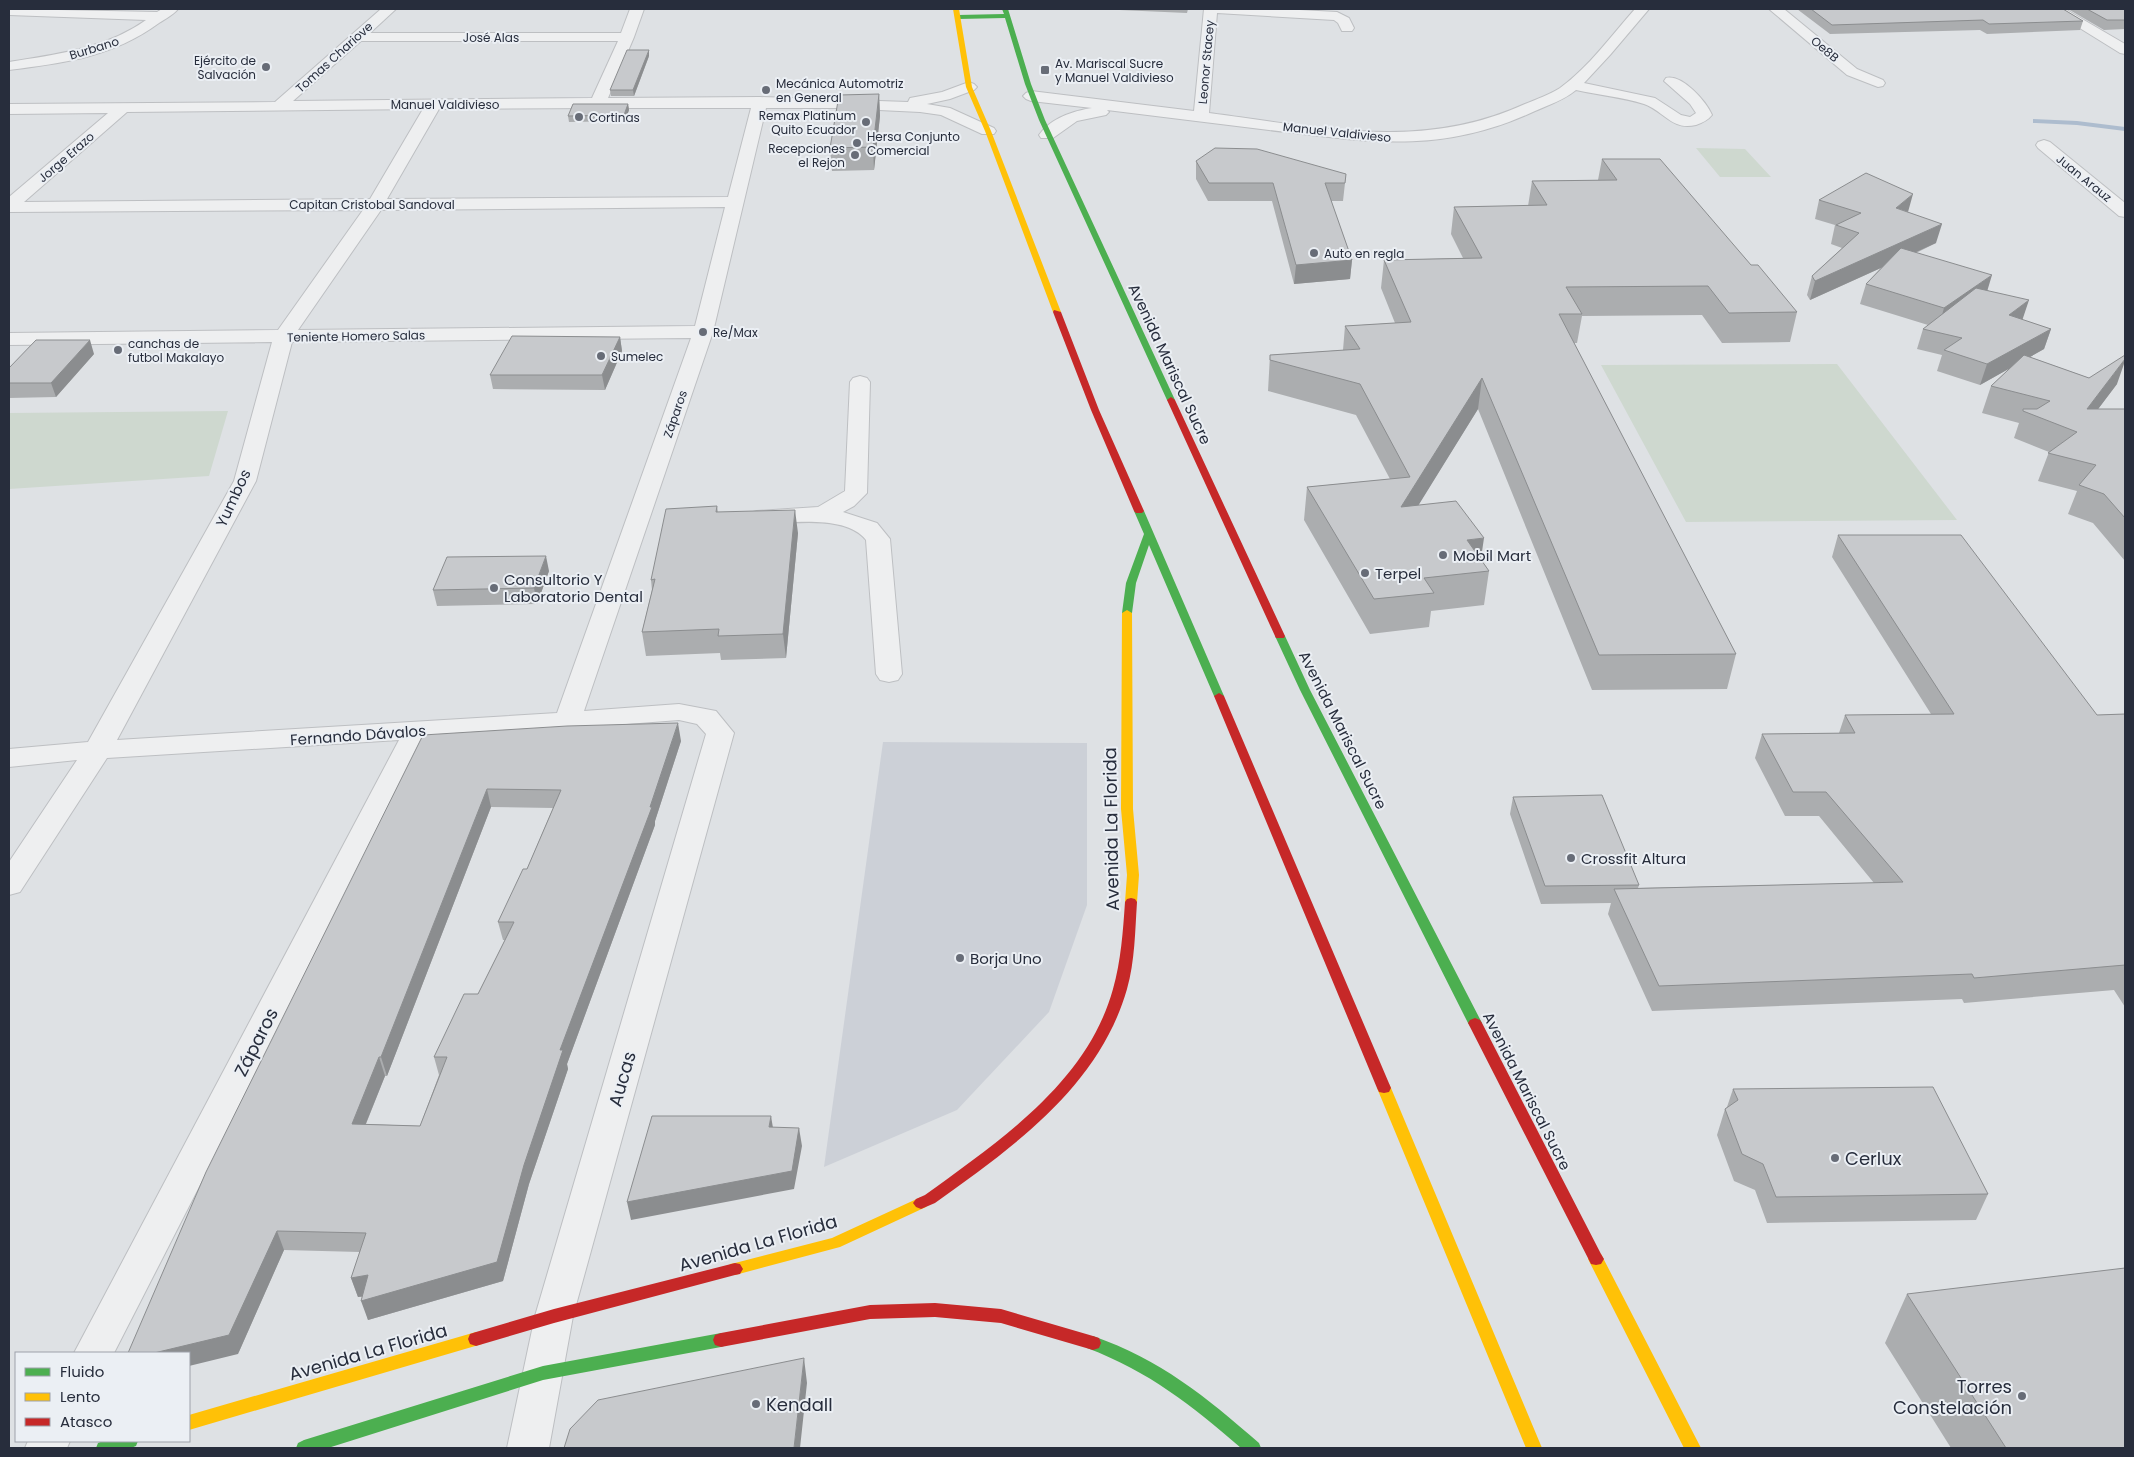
<svg xmlns="http://www.w3.org/2000/svg" width="2134" height="1457" font-family="Poppins,sans-serif">
	<rect width="100%" height="100%" fill="#dee1e4"/>
	<path fill="#ccd0d7" d="M883 742 1087 743V905L1049 1012 957 1110 824 1167Z"/>
	<path fill="#ced8cf" d="M1696 148 1745 149 1771 177H1720Z
		M1837 364 1957 520 1686 522 1601 365Z
		M228 411 209 476 9 489V413Z"/>
	<g fill="none" stroke-linecap="round" stroke-linejoin="round">
		<path fill="#adbcce" fill-rule="evenodd" d="M2033 119 2077 121 2125 127V131L2077 125 2036 123H2033Z"/>
		<g stroke="#bdbfc2" stroke-width="2">
			<path id="street" d="M9 9 157 12 162 9H178C173 15 165 19 159 23 113 57 64 63 9 70V62C58 54 105 49 146 20L9 15Z
				M381 9H396L370 33H621L630 9H644L634 37 608 98 760 97 908 102 910 98 942 92 969 82 974 84 977 87 974 90 950 99 927 104 950 108 994 128 996 131 994 134H982L941 115 920 112 838 108H766L713 332 584 711 679 704 716 711 734 733 573 1316 549 1448H507L535 1316 706 734 697 724 679 720 428 739 114 1353H74L399 740 107 758 20 892 9 895V862L77 760 9 767V749L88 742 234 481 272 342 9 345V333L278 330 363 210 9 212V197L108 113 9 114V104L275 102ZM361 41H618L592 98 293 101ZM598 108H751L728 197 387 199 439 109ZM423 109 370 199 24 202 127 112ZM725 207 695 326 298 330 381 210ZM691 338 557 713 117 740 256 481 292 342Z
				M1204 9H1281L1337 12 1349 18 1354 28 1352 31H1342L1338 23 1334 20 1217 13 1209 113C1318 127 1420 152 1525 104 1537 99 1549 95 1560 88 1589 67 1611 36 1635 9H1649L1610 55 1584 83 1655 98 1681 115 1690 117 1696 113 1690 104 1664 81 1666 78C1682 74 1706 101 1712 115 1708 120 1702 123 1696 125 1672 131 1664 111 1644 104 1622 97 1598 95 1576 90 1564 100 1549 105 1535 111 1441 155 1368 142 1269 130 1215 123 1161 117 1107 110L1109 112 1106 115 1077 121 1053 138H1041L1039 135C1051 118 1073 111 1092 108L1031 101 1026 99 1023 96 1026 93 1031 91 1194 111Z
				M1769 9H1784L1857 69 1883 80 1885 83 1883 86 1878 87 1847 75Z
				M2049 9H2065L2125 44V54L2120 53Z
				M2044 140 2050 142 2125 203V217L2119 216 2038 148 2036 145 2038 142Z
				M860 376 867 378 870 382 867 493 854 506 843 512 877 523 890 539 902 674 898 680 889 682 880 680 876 674 866 540C846 514 786 523 757 525L749 523 745 518 749 513 757 511 818 507 845 491 850 382 853 378Z
				M28 1441H70L67 1448H25Z"/>
		</g>
		<use href="#street" fill="#eeeff0" fill-rule="evenodd"/>
		<path fill="#4caf50" fill-rule="evenodd" d="M1002 9H1008L1031 84 1045 120 1175 400 1174 402 1171 403 1167 400 1039 120 1025 84 1005 18 958 19 955 17 958 15 1004 14Z
			M1139 508 1144 511 1224 696 1223 698 1219 699 1214 696 1149 545 1136 583 1132 613 1127 616 1122 613 1126 583 1144 534 1134 511Z
			M1280 633 1285 636 1310 690 1482 1023 1480 1026 1475 1028 1470 1026 1468 1023 1300 690 1275 636Z
			M721 1333 727 1335 729 1340 727 1345 721 1347 543 1380 328 1448H296L298 1443 304 1440 543 1366Z
			M1093 1336C1161 1360 1205 1396 1259 1443L1261 1448H1241C1191 1405 1150 1372 1087 1348L1085 1343 1087 1338Z
			M103 1441H138L136 1446 131 1448H96L98 1443Z"/>
		<path fill="#ffc107" fill-rule="evenodd" d="M953 9H959L972 87 991 131 1061 312 1060 314 1053 312 985 131 966 87Z
			M1127 610 1132 613 1133 809 1139 875 1137 902 1135 905H1127L1125 902 1127 875 1121 809 1122 613Z
			M1384 1083 1389 1084 1391 1088 1542 1448H1526L1377 1088 1379 1084Z
			M921 1197 926 1199 929 1203 926 1207 840 1247 735 1275 730 1274 727 1269 730 1264 735 1263 832 1238Z
			M1596 1253 1601 1254 1701 1448H1684L1588 1259 1591 1254Z
			M476 1332 482 1334 484 1339 482 1344 189 1430V1415Z"/>
		<path fill="#c62828" fill-rule="evenodd" d="M1054 310 1061 312 1099 410 1144 511 1142 513H1136L1134 511 1091 410 1053 312Z
			M1171 397 1175 400 1285 636 1284 638H1276L1275 636 1167 400Z
			M1219 693 1224 696 1391 1088 1389 1092 1384 1093 1379 1092 1377 1088 1214 696Z
			M1131 898 1135 899 1137 902C1135 931 1135 961 1127 989 1099 1087 1013 1147 935 1203L921 1209 916 1207 913 1203 916 1199 925 1195C1000 1140 1087 1083 1113 989 1121 961 1123 931 1125 902L1127 899Z
			M1475 1018 1480 1020 1482 1023 1601 1254 1604 1259 1601 1264 1596 1265 1591 1264 1468 1023 1470 1020Z
			M735 1263 740 1264 743 1269 740 1274 735 1275 554 1323 476 1346 470 1344 468 1339 470 1334 476 1332 554 1309Z
			M935 1303 1001 1309 1093 1336 1099 1338 1101 1343 1099 1348 1093 1350 1001 1323 935 1317 870 1319 721 1347 715 1345 713 1340 715 1335 721 1333 870 1305Z"/>
	</g>
	<path fill="#abadaf" fill-rule="evenodd" d="M1097 9H1188L1187 13Z
		M1797 9H2063L2083 21 2080 30 1987 34 1980 30 1830 34Z
		M2068 9H2125V29L2104 30Z
		M649 56 634 96H611L610 90Z
		M879 94 880 116 874 170 832 171 830 148Z
		M628 104 629 110 625 121 569 122 568 116Z
		M1602 159 1751 265 1797 312 1790 342 1722 343 1702 315 1582 316 1577 343H1574L1736 654 1727 689 1592 690 1478 409 1418 505 1481 559 1489 571 1484 605 1431 611 1429 627 1370 634 1304 520 1307 487 1390 479 1356 415 1268 391 1270 355 1343 350 1345 326 1395 323 1381 288 1384 260 1463 258 1451 234 1454 207 1528 206 1532 181 1598 180Z
		M1196 161 1346 174 1343 201H1331L1352 260 1350 279 1294 284 1272 201H1208L1196 179Z
		M1819 200 1908 212 1936 243 1916 253 1988 290 2023 320 2051 329 2044 349 2030 357 2089 378 2117 384 2098 409H2125V561L2093 523 2068 514 2077 491 2038 481 2049 452 2014 438 2019 423 1982 413 1991 386 2010 368 1980 385 1937 371 1942 355 1917 349 1923 329 1928 325 1860 304 1866 284 1881 268 1810 300 1807 295 1812 276 1842 248 1831 244 1835 225 1815 219Z
		M620 337 622 351 605 390 493 389 490 375Z
		M94 354 56 397 9 398V368Z
		M717 506 718 512 798 533 786 658 721 660 720 653 646 656 642 632 652 590 651 580Z
		M1838 535 2097 715 2125 714V1007L2114 990 1964 1003 1962 999 1652 1011 1608 914 1611 903 1541 904 1510 814 1513 797 1639 885 1638 888 1874 883 1819 816H1785L1755 758 1762 734 1839 733 1845 715 1931 714 1832 557Z
		M549 571 537 604 437 606 433 590Z
		M423 735 681 741 655 821V825L567 1064 568 1069 529 1184 503 1281 368 1320 362 1297H358L351 1278 360 1252 284 1250 238 1354ZM491 807 553 808 527 869 498 922 503 940H505L478 994 434 1057 439 1075 420 1126 366 1124 385 1076H387Z
		M1733 1089 1988 1194 1976 1220 1767 1223 1755 1190 1734 1181 1717 1135 1725 1109 1727 1107Z
		M1907 1294 2125 1448H1951L1885 1343Z"/>
	<path fill="#8b8d8f" d="M649 50V56L634 96 633 90Z
		M879 94 880 116 874 170 873 147Z
		M628 104 629 110 625 121 624 115Z
		M1913 194 1908 212 1896 208Z
		M1942 224 1936 243 1810 300 1815 281Z
		M1352 260 1350 279 1294 284 1296 265Z
		M1992 275 1986 295 1938 329 1944 308Z
		M2029 300 2022 321 2009 315Z
		M2051 329 2044 349 1980 385 1987 364Z
		M620 337 622 351 605 390 602 375Z
		M90 340 94 354 56 397 51 383Z
		M2125 359V361L2117 384 2077 437 2087 409Z
		M1482 378 1478 409 1397 540 1401 507Z
		M795 510 798 533 786 658 783 634Z
		M1484 538 1479 572 1467 540Z
		M546 556 549 571 537 604 534 588Z
		M678 723 681 741 655 821V825L567 1064 568 1069 529 1184 503 1281 368 1320 361 1301 560 1050 650 807Z
		M487 789 491 807 387 1076 381 1057Z
		M379 1057 385 1076 358 1143 352 1124Z
		M771 1116 774 1134 769 1127Z
		M799 1128 802 1146 794 1189 631 1220 627 1202Z
		M277 1231 284 1250 238 1354 189 1366V1353H154Z
		M368 1275 375 1294 358 1297 351 1278Z
		M804 1358 807 1383 800 1448H794Z"/>
	<path fill="#c7c9cc" stroke="#8b8d8f" fill-rule="evenodd" d="M1811 9H2063L2083 21 1989 24 1983 20 1832 25Z
		M2087 9H2125V20H2107Z
		M627 50H649L633 90H610Z
		M879 94 873 147 830 148 839 95Z
		M573 104H628L624 115 568 116Z
		M1215 148 1257 149 1346 174 1345 183H1325L1352 260 1296 265 1273 183H1209L1196 161Z
		M1602 159H1660L1751 265H1758L1797 312 1729 313 1708 286 1566 287 1582 314H1559L1736 654 1599 655 1482 378 1401 507 1456 501 1484 538 1467 540 1489 571 1424 578 1434 593 1374 599 1307 487 1410 477 1360 384 1270 360V355L1360 349 1345 326 1411 322 1384 260 1482 258 1454 207 1547 205 1532 181 1617 180Z
		M1866 173 1913 194 1896 208 1942 224 1815 281 1812 276 1859 233 1836 225 1861 213 1819 200Z
		M1901 248 1992 275 1944 308 1866 284Z
		M1976 288 2029 300 2009 315 2051 329 1987 364 1944 350 1962 338 1923 329Z
		M512 336 620 337 602 375H490Z
		M36 340H90L51 383H9V368Z
		M2024 355 2089 378 2125 355V359L2087 409H2125V518L2104 494 2079 485 2096 465 2048 453 2077 432 2023 411V409H2037L2050 401 1991 386Z
		M717 506 716 512 795 510 783 634 718 636 719 629 642 632 655 579 651 580 666 509Z
		M1838 535H1961L2097 715 2125 714V965L1974 978 1972 974 1659 986 1614 889 1903 882 1826 792H1793L1762 734 1855 733 1845 715 1954 714Z
		M546 556 534 588 433 590 447 557Z
		M678 723 650 807H652L560 1050H563L524 1165 497 1262 361 1301 368 1275 351 1278 366 1233 277 1231 229 1335 154 1353H128L206 1172 423 735 567 726ZM487 789 561 790 527 869H523L498 922H514L478 994H464L434 1057H447L420 1126 352 1124 379 1057H381Z
		M1602 795 1639 885 1545 886 1513 797Z
		M1933 1087 1988 1194 1776 1197 1763 1164 1742 1154 1725 1109 1738 1100 1733 1089Z
		M652 1116H771L769 1127 799 1128 792 1171 627 1202Z
		M2125 1268V1448H2006L1907 1294Z
		M804 1358 794 1448H564L570 1429 598 1400Z"/>
	<g fill="#676c77" stroke="#ebeff4" stroke-width="2">
		<circle cx="266" cy="67" r="5"/>
		<rect x="1040" y="65" width="10" height="10" rx="2.5"/>
		<circle cx="766" cy="90" r="5"/>
		<circle cx="579" cy="117" r="5"/>
		<circle cx="866" cy="122" r="5"/>
		<circle cx="857" cy="143" r="5"/>
		<circle cx="855" cy="155" r="5"/>
		<circle cx="1314" cy="253" r="5"/>
		<circle cx="703" cy="332" r="5"/>
		<circle cx="118" cy="350" r="5"/>
		<circle cx="601" cy="356" r="5"/>
		<circle cx="1443" cy="555" r="5"/>
		<circle cx="1365" cy="573" r="5"/>
		<circle cx="494" cy="588" r="5"/>
		<circle cx="1571" cy="858" r="5"/>
		<circle cx="960" cy="958" r="5"/>
		<circle cx="1835" cy="1158" r="5"/>
		<circle cx="2022" cy="1396" r="5"/>
		<circle cx="756" cy="1404" r="5"/>
	</g>
	<g text-anchor="middle" dominant-baseline="central" stroke-width="4" stroke-linejoin="round" paint-order="stroke">
		<g font-size="12" fill="#272d3c" stroke="#ebeff4">
			<text x="491" y="37">José Alas</text>
			<text transform="translate(94 48) rotate(-17)">Burbano</text>
			<text transform="translate(1825 49) rotate(40)">Oe8B</text>
			<text transform="translate(334 57) rotate(-42)">Tomas Chariove</text>
			<text transform="translate(1206 62) rotate(-85)">Leonor Stacey</text>
			<text x="445" y="104">Manuel Valdivieso</text>
			<text transform="translate(1337 132) rotate(6)">Manuel Valdivieso</text>
			<text transform="translate(66 157) rotate(-41)">Jorge Erazo</text>
			<text transform="translate(2084 178) rotate(39)">Juan Arauz</text>
			<text x="372" y="204">Capitan Cristobal Sandoval</text>
			<text transform="translate(356 336) rotate(-1)">Teniente Homero Salas</text>
			<text transform="translate(675 414) rotate(-71)">Záparos</text>
		</g>
		<g font-size="12" fill="#272d3c" stroke="#ebeff4" text-anchor="start">
			<text x="256" y="60" text-anchor="end">Ejército de<tspan x="256" dy="14">Salvación</tspan></text>
			<text x="1055" y="63">Av. Mariscal Sucre<tspan x="1055" dy="14">y Manuel Valdivieso</tspan></text>
			<text x="776" y="83">Mecánica Automotriz<tspan x="776" dy="14">en General</tspan></text>
			<text x="856" y="115" text-anchor="end">Remax Platinum<tspan x="856" dy="14">Quito Ecuador</tspan></text>
			<text x="589" y="117">Cortinas</text>
			<text x="867" y="136">Hersa Conjunto<tspan x="867" dy="14">Comercial</tspan></text>
			<text x="845" y="148" text-anchor="end">Recepciones<tspan x="845" dy="14">el Rejon</tspan></text>
			<text x="1324" y="253">Auto en regla</text>
			<text x="713" y="332">Re/Max</text>
			<text x="128" y="343">canchas de<tspan x="128" dy="14">futbol Makalayo</tspan></text>
			<text x="611" y="356">Sumelec</text>
		</g>
		<g font-size="15" fill="#272d3c" stroke="#ebeff4">
			<text transform="translate(1170 364) rotate(65)">Avenida Mariscal Sucre</text>
			<text transform="translate(233 498) rotate(-65)">Yumbos</text>
			<text transform="translate(1343 730) rotate(63)">Avenida Mariscal Sucre</text>
			<text transform="translate(358 735) rotate(-4)">Fernando Dávalos</text>
			<text transform="translate(1527 1091) rotate(63)">Avenida Mariscal Sucre</text>
		</g>
		<g font-size="15" fill="#272d3c" stroke="#ebeff4" text-anchor="start">
			<text x="1453" y="555">Mobil Mart</text>
			<text x="1375" y="573">Terpel</text>
			<text x="504" y="579">Consultorio Y<tspan x="504" dy="17">Laboratorio Dental</tspan></text>
			<text x="1581" y="858">Crossfit Altura</text>
			<text x="970" y="958">Borja Uno</text>
		</g>
		<g font-size="18" fill="#272d3c" stroke="#ebeff4">
			<text transform="translate(1111 829) rotate(-91)">Avenida La Florida</text>
			<text transform="translate(256 1042) rotate(-63)">Záparos</text>
			<text transform="translate(622 1079) rotate(-74)">Aucas</text>
			<text transform="translate(758 1243) rotate(-16)">Avenida La Florida</text>
			<text transform="translate(368 1352) rotate(-16)">Avenida La Florida</text>
		</g>
		<g font-size="18" fill="#272d3c" stroke="#ebeff4" text-anchor="start">
			<text x="1845" y="1158">Cerlux</text>
			<text x="2012" y="1386" text-anchor="end">Torres<tspan x="2012" dy="21">Constelación</tspan></text>
			<text x="766" y="1404">Kendall</text>
		</g>
	</g>
	<rect width="2134" height="1457" fill="none" stroke="#272d3c" stroke-width="20"/>
	<rect x="15" y="1352" width="175" height="90" fill="#ebeff4" stroke="#9da1aa"/>
	<rect x="25" y="1368" width="25" height="8" fill="#4caf50" stroke="#9da1aa"/>
	<text x="60" y="1377" font-size="15" fill="#272d3c">Fluido</text>
	<rect x="25" y="1393" width="25" height="8" fill="#ffc107" stroke="#9da1aa"/>
	<text x="60" y="1402" font-size="15" fill="#272d3c">Lento</text>
	<rect x="25" y="1418" width="25" height="8" fill="#c62828" stroke="#9da1aa"/>
	<text x="60" y="1427" font-size="15" fill="#272d3c">Atasco</text>
</svg>
